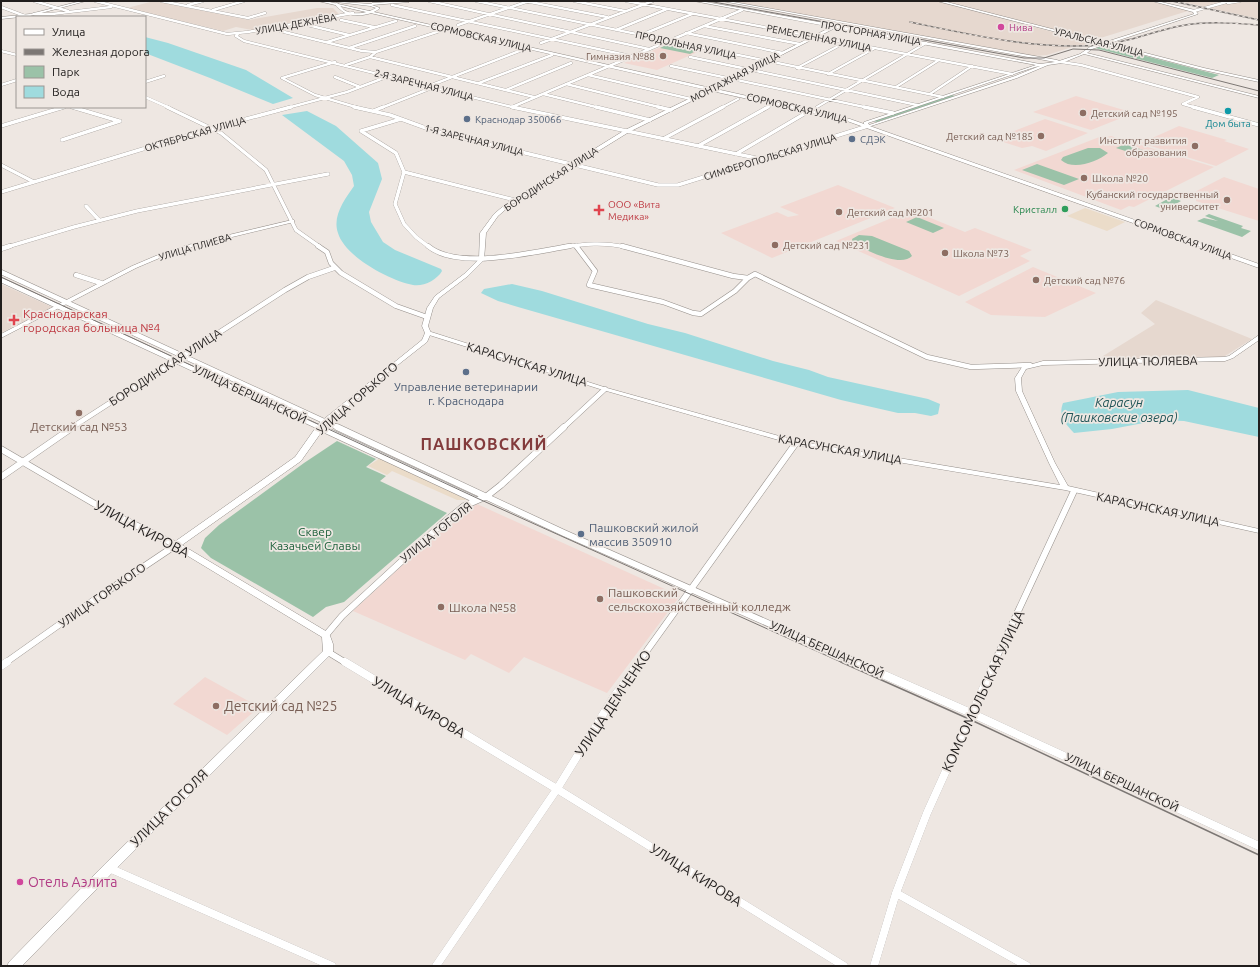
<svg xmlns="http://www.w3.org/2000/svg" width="1260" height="967" font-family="Ubuntu,sans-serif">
	<rect width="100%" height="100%" fill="#eee7e2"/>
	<path fill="#ebdcc9" d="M1085 208 1125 222 1107 231 1067 216Z
		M382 457 468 497 465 500H457L392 471 387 475 368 466Z"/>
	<path fill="#e6d8cf" d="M154 1 249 20 317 8H333L340 15 257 31 236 27 223 31 127 8Z
		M727 1H936L1094 43 1072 47 1047 55 1033 56Z
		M943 1H1149L1191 10 1094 40Z
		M1178 1H1259V19Z
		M1 284 52 307 1 333Z
		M1156 300 1252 339 1225 356 1216 358 1102 359 1103 356 1155 324 1141 313Z"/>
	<path fill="#f2d8d2" d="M670 43 702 50 657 70 624 63Z
		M1076 96 1134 113 1091 130 1033 112Z
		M1045 119 1088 133 1046 151 1032 146 1022 148 994 139Z
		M1179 126 1227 140 1224 141 1249 149 1216 166 1141 143Z
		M1102 136 1107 137 1111 136 1214 167 1134 207 1129 206 1121 210 1014 170Z
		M1224 177 1259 189V221L1196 201V199L1187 196Z
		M838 185 895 208 772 258 721 233 777 212 788 217 799 215 780 207Z
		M911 210 965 232 975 228 1032 250 1020 256 1030 261 959 296 836 241Z
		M1033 267 1096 293 1045 317 991 315 965 302Z
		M477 504 680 596 607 693 524 657 509 673 471 654 465 660 353 611 419 550Z
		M205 677 259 707 227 735 173 704Z"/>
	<path fill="#9bc2a8" d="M670 43 700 49 690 54 660 48Z
		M1103 46 1111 47 1219 75 1212 78 1095 48Z
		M952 95 955 96 877 122 873 121Z
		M1125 144 1149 152 1141 156 1116 148Z
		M1088 148H1100L1108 153C1097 162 1073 171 1061 160L1063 157Z
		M1037 164 1079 179 1064 185 1022 170Z
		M1171 197 1181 201 1165 210 1155 206Z
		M1209 214 1243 226 1241 228 1251 231 1242 237 1197 221 1204 218 1218 221 1205 216Z
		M917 217 944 228 933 233 906 222Z
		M859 235 872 236 909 251 912 256C901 268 865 250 853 243L852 239Z
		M337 441 376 459 366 467 386 476 380 481 447 513 344 602 326 607 313 617 211 558 201 548 205 538 219 525 304 463Z"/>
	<path fill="#9fdbde" d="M145 37 168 43 246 70 293 98 273 104 210 78 145 53Z
		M307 111 336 126 378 163 382 179 369 212 371 222 383 242 395 250 441 269 442 271C437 280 423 287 413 285 391 281 345 257 338 233 332 216 345 199 354 186L352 175 344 161 282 115Z
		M512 284 542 291 648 324 685 333 773 361 809 370 828 377 928 399 940 404 938 414 931 416 915 413H898L841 400 518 307 498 301 481 293 484 289Z
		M1188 390 1259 408V437L1184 421 1159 420 1112 429 1074 433C1065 423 1058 416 1063 403L1118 392Z"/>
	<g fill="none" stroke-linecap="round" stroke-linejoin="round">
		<g stroke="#958f8a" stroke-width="3">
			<path id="minor-far4" d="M34 1 68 11
				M95 1 227 34 248 32 353 13
				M161 1 248 18 265 13
				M429 1 649 49
				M476 1 943 97
				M525 1 607 17
				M574 1 625 11
				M626 1 1012 74
				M1228 3 1240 1
				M188 5 203 1
				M392 5 631 56
				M1 7 25 16
				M213 10 244 1
				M1194 11 1230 1
				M34 14H52L111 7
				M341 20 374 27
				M303 24 349 35
				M458 25 529 1
				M704 26 800 44
				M275 28 280 31 362 51 375 52
				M616 30 667 9
				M686 33 783 53
				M238 34 236 36 244 41 516 108
				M641 35 692 14
				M327 42 396 21
				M541 43 653 1
				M349 48 415 26
				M1 51 17 55
				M370 57 534 97
				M690 57 917 105
				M1061 62 1081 65 1198 97 1183 104 1197 108
				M346 65 370 57 376 52 449 28
				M671 66 869 108
				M797 68 844 43
				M828 74 875 48
				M588 75 691 99
				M335 77 360 87
				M282 78 315 95 359 108
				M282 78 335 62
				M145 82 164 76
				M479 83 552 55
				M566 84 663 108
				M1 85 17 80
				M429 86 522 50
				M896 87 939 60
				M506 90 571 63
				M543 94 600 108
				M930 94 972 66
				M145 97 170 108
				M72 107 75 108
				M512 107 742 10
				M817 107 926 43
				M61 108 64 107
				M287 108 347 92 389 76
				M381 108 434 87
				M721 108 738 99
				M766 108 771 105"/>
		</g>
		<g stroke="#958f8a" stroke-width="4">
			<path id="minor-far3" d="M72 107 119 121
				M167 107 221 133 266 170 296 230 320 247
				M354 107 390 115 434 131 658 185H678L868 126
				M512 107 761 159
				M596 107 650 120
				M658 107 671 110
				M864 107 893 113
				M1193 107 1259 125
				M373 111 383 107
				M401 119 361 131 396 153 404 172 515 200
				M1 126 64 107
				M663 139 723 107
				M62 140 120 121
				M698 146 768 107
				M736 154 804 114
				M1 165 34 182
				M404 172 395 204 404 224 416 237 429 247
				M1 192 212 128 291 107
				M86 206 99 220
				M576 246 577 247
				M7 247 74 227 137 211 328 174
				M563 247C584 244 604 242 625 247"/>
		</g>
		<g stroke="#958f8a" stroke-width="5.5">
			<path id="minor-far2" d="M318 246 327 252 331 263 341 273 396 306 427 317
				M428 246C458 271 533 252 570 246
				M576 246 595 271 589 285 663 302 693 313 701 314 735 291 748 278
				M622 246 733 276 748 278 755 274 927 357 971 367 1030 365
				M1 249 10 246
				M1 272 339 428
				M76 275 101 283
				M1 280 321 428
				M71 428 285 290 308 277 334 268
				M563 428 605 389"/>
		</g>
		<g stroke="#958f8a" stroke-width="7">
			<path id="minor-far1" d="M319 427 476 500
				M337 427 564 533 858 663
				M1 449 107 511 176 545
				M1 477 73 427
				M326 635 342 616 441 525 464 506 487 496 501 485 564 427
				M328 652 346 663
				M5 663 94 600 176 545
				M638 663 796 443
				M994 663 1074 491"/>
		</g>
		<g stroke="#958f8a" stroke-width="8">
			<path id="minor" d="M345 662 557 789 844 966
				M855 662 971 713 1259 846
				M1 666 7 662
				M109 868 332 966
				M896 893 1027 966
				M436 966 557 789 613 698 639 662
				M874 966 896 893 927 813 995 662"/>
		</g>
		<g stroke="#958f8a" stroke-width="1">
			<path id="tertiary" d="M81 1H86L30 16 1 19V17L30 14Z
				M328 1 371 4 372 3 407 1 409 2 372 5 380 8C371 16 355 17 345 13 341 11 338 7 334 4L337 3C340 5 342 8 344 10 353 16 368 13 376 8L370 6Z
				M694 1H700L836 25 1040 64 1055 62 722 1H728L1057 60 1059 61 1080 54 1090 47 1194 14 1193 12 1152 1H1157L1195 10 1198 14 1092 49 1087 53 1259 96V98L1084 54 1062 63 1048 65 1017 78 868 127 864 124V122L1036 65 835 28 714 89H713V87L831 27ZM1040 66 1015 76 872 124 869 125 868 123 1035 67Z
				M292 220H294V222L199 245 169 254 136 268 1 338V334L132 266 165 252 195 243Z
				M428 331 607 388 797 441 1060 485 1049 463 1016 391 1015 378 1022 367 1043 361 1224 357 1229 356 1259 335V340L1233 358 1225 361 1043 365 1026 369 1021 378 1022 391 1055 463 1068 486 1259 529V533L1065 490 796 445 603 390 426 334V332Z"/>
		</g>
		<g stroke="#958f8a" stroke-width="1">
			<path id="secondary" d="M318 1H325L711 88 716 87V89L850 119 1259 264V268L847 121 712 91 629 132 511 205 498 216 486 233 484 260 468 276 439 298 433 308 428 326 431 333 427 342 380 379 325 427 301 461 182 545 329 633 333 644V652L113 872 22 966H7L9 962 105 864 323 651 322 637 173 547 172 545 173 543 295 457 319 423 376 377 422 340 425 333 422 326 427 308 435 296 464 274 479 259 480 233 494 214 507 203 625 130 707 90Z
				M937 1H943L1204 68 1259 80V82L1203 70Z"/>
		</g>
		<use href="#minor-far4" stroke="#fff" stroke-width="2.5"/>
		<use href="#minor-far3" stroke="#fff" stroke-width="3.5"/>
		<use href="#minor-far2" stroke="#fff" stroke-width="4.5"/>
		<use href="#minor-far1" stroke="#fff" stroke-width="6"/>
		<use href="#minor" stroke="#fff" stroke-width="8"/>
		<use href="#tertiary" fill="#fff" fill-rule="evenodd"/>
		<use href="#secondary" fill="#fff" fill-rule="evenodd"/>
		<path stroke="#7c7774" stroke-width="1" d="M708 1 1024 58H1044L1073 49 1099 50 1259 91
			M1 277 479 499 843 663"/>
		<path stroke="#7c7774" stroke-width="1.5" d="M841 662 969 719 1259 855"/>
		<g stroke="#7c7774" stroke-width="1.5">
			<path id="rail" d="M1172 1 1259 20
				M910 22C972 35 1036 50 1100 45 1128 43 1153 31 1180 26 1206 21 1233 23 1259 25"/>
		</g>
		<use href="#rail" stroke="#eee7e2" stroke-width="1" stroke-dasharray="3" stroke-linecap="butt"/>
	</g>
	<g fill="#d1479c" stroke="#eee7e2" stroke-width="1.5">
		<circle cx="1001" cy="27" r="4"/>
		<circle cx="20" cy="882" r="4"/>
	</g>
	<g fill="#8d6e63" stroke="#eee7e2" stroke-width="1.5">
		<circle cx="663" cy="56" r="4"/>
		<circle cx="1083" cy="113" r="4"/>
		<circle cx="1041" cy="136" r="4"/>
		<circle cx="1195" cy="146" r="4"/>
		<circle cx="1084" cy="178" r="4"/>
		<circle cx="1227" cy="200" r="4"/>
		<circle cx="839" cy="212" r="4"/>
		<circle cx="775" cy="245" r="4"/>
		<circle cx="945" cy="253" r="4"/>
		<circle cx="1036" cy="280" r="4"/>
		<circle cx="79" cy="413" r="4"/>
		<circle cx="600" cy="599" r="4"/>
		<circle cx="441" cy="607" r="4"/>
		<circle cx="216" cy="706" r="4"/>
	</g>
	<circle fill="#0f9aa8" stroke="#eee7e2" stroke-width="1.5" cx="1228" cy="111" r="4"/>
	<g fill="#5c6f8a" stroke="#eee7e2" stroke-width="1.5">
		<circle cx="467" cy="119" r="4"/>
		<circle cx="852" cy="139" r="4"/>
		<circle cx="466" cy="372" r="4"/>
		<circle cx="581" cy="534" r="4"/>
	</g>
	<circle fill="#2e9e5b" stroke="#eee7e2" stroke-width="1.5" cx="1065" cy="209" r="4"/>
	<g fill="#e0444e" stroke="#eee7e2" stroke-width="1.5">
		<path d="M597 204h4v4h4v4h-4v4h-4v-4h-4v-4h4z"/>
		<path d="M12 314h4v4h4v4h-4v4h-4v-4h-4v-4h4z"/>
	</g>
	<g text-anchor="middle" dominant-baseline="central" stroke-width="3.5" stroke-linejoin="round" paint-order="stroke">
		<g font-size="10" fill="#211e1d" stroke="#eee7e2">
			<text transform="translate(296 24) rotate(-10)">УЛИЦА ДЕЖНЁВА</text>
			<text transform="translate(871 33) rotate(10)">ПРОСТОРНАЯ УЛИЦА</text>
			<text transform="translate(481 37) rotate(13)">СОРМОВСКАЯ УЛИЦА</text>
			<text transform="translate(819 38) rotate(11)">РЕМЕСЛЕННАЯ УЛИЦА</text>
			<text transform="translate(1099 42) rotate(14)">УРАЛЬСКАЯ УЛИЦА</text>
			<text transform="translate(686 45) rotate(12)">ПРОДОЛЬНАЯ УЛИЦА</text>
			<text transform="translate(735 77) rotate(-27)">МОНТАЖНАЯ УЛИЦА</text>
			<text transform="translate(424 85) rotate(14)">2-Я ЗАРЕЧНАЯ УЛИЦА</text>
			<text transform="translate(797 108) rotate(13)">СОРМОВСКАЯ УЛИЦА</text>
			<text transform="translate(195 134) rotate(-16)">ОКТЯБРЬСКАЯ УЛИЦА</text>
			<text transform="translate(474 140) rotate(14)">1-Я ЗАРЕЧНАЯ УЛИЦА</text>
			<text transform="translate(770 157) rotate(-17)">СИМФЕРОПОЛЬСКАЯ УЛИЦА</text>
			<text transform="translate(551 179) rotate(-33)">БОРОДИНСКАЯ УЛИЦА</text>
			<text transform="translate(1183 239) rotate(20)">СОРМОВСКАЯ УЛИЦА</text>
			<text transform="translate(195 247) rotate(-16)">УЛИЦА ПЛИЕВА</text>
		</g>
		<g font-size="10" fill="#b23c85" stroke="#eee7e2" text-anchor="start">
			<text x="1009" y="27">Нива</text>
		</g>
		<g font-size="10" fill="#785e54" stroke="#eee7e2" text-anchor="start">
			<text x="655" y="56" text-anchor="end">Гимназия №88</text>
			<text x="1091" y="113">Детский сад №195</text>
			<text x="1033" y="136" text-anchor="end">Детский сад №185</text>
			<text x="1187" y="140" text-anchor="end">Институт развития<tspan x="1187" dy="12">образования</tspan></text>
			<text x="1092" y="178">Школа №20</text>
			<text x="1219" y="194" text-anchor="end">Кубанский государственный<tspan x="1219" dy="12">университет</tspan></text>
			<text x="847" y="212">Детский сад №201</text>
			<text x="783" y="245">Детский сад №231</text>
			<text x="953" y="253">Школа №73</text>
			<text x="1044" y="280">Детский сад №76</text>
		</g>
		<g font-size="10" fill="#4e5e75" stroke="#eee7e2" text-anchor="start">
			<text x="475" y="119">Краснодар 350066</text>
			<text x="860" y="139">СДЭК</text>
		</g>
		<g font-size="10" fill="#0d838f" stroke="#eee7e2">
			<text x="1228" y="123">Дом быта</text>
		</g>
		<g font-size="10" fill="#be3a42" stroke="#eee7e2" text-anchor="start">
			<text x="608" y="204">ООО «Вита<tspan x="608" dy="12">Медика»</tspan></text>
		</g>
		<g font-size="10" fill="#27864d" stroke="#eee7e2" text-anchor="end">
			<text x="1057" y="209">Кристалл</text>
		</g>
		<g font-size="12" fill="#be3a42" stroke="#eee7e2" text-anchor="start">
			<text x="23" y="313">Краснодарская<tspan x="23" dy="14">городская больница №4</tspan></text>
		</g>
		<g font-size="12" fill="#211e1d" stroke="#eee7e2">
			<text transform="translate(1148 361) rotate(-1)">УЛИЦА ТЮЛЯЕВА</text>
			<text transform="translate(527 364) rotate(17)">КАРАСУНСКАЯ УЛИЦА</text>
			<text transform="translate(165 367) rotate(-33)">БОРОДИНСКАЯ УЛИЦА</text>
			<text transform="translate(250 394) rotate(25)">УЛИЦА БЕРШАНСКОЙ</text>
			<text transform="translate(357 398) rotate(-41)">УЛИЦА ГОРЬКОГО</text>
			<text transform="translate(840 449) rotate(10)">КАРАСУНСКАЯ УЛИЦА</text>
			<text transform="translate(1158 509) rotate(12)">КАРАСУНСКАЯ УЛИЦА</text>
			<text transform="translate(436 532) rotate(-39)">УЛИЦА ГОГОЛЯ</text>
			<text transform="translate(102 595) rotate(-35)">УЛИЦА ГОРЬКОГО</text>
			<text transform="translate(827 649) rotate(24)">УЛИЦА БЕРШАНСКОЙ</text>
			<text transform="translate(1122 782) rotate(25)">УЛИЦА БЕРШАНСКОЙ</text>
		</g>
		<g font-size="12" fill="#4e5e75" stroke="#eee7e2">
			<text x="466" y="386">Управление ветеринарии<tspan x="466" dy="14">г. Краснодара</tspan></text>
			<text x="589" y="527" text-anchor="start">Пашковский жилой<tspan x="589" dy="14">массив 350910</tspan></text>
		</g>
		<g font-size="12" fill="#785e54" stroke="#eee7e2" text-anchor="start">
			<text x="79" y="426" text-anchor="middle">Детский сад №53</text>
			<text x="608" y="592">Пашковский<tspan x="608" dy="14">сельскохозяйственный колледж</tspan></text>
			<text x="449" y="607">Школа №58</text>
		</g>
		<g font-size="12" fill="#1e613c" stroke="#eee7e2">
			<text x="315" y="531">Сквер<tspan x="315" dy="14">Казачьей Славы</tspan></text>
		</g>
		<g font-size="13" font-style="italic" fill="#215558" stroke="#eee7e2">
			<text x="1119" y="402">Карасун<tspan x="1119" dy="15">(Пашковские озера)</tspan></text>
		</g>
		<g font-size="14" fill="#211e1d" stroke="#eee7e2">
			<text transform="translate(142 529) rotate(28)">УЛИЦА КИРОВА</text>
			<text transform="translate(983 691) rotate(-65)">КОМСОМОЛЬСКАЯ УЛИЦА</text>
			<text transform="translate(613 703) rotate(-56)">УЛИЦА ДЕМЧЕНКО</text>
			<text transform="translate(419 707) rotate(31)">УЛИЦА КИРОВА</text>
			<text transform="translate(169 808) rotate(-45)">УЛИЦА ГОГОЛЯ</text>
			<text transform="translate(696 875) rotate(32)">УЛИЦА КИРОВА</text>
		</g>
		<g font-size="14" fill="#785e54" stroke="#eee7e2" text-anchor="start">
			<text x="224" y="706">Детский сад №25</text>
		</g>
		<g font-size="14" fill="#b23c85" stroke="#eee7e2" text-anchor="start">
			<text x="28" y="882">Отель Аэлита</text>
		</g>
		<g font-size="16" font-weight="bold" letter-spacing="1" fill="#833b3c" stroke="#eee7e2">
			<text x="484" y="444">ПАШКОВСКИЙ</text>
		</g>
	</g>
	<rect width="1260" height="967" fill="none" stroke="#211e1d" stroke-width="4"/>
	<rect x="16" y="16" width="130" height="92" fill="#eee7e2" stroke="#9c9793"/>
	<rect x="24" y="29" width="20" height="6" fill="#ffffff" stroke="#9c9793"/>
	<text x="52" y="36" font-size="12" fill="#211e1d">Улица</text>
	<rect x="24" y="49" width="20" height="6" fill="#7c7774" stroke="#9c9793"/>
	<text x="52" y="56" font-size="12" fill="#211e1d">Железная дорога</text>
	<rect x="24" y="66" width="20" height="12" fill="#9bc2a8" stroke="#9c9793"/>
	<text x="52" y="76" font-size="12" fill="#211e1d">Парк</text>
	<rect x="24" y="86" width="20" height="12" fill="#9fdbde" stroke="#9c9793"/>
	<text x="52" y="96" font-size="12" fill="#211e1d">Вода</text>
</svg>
